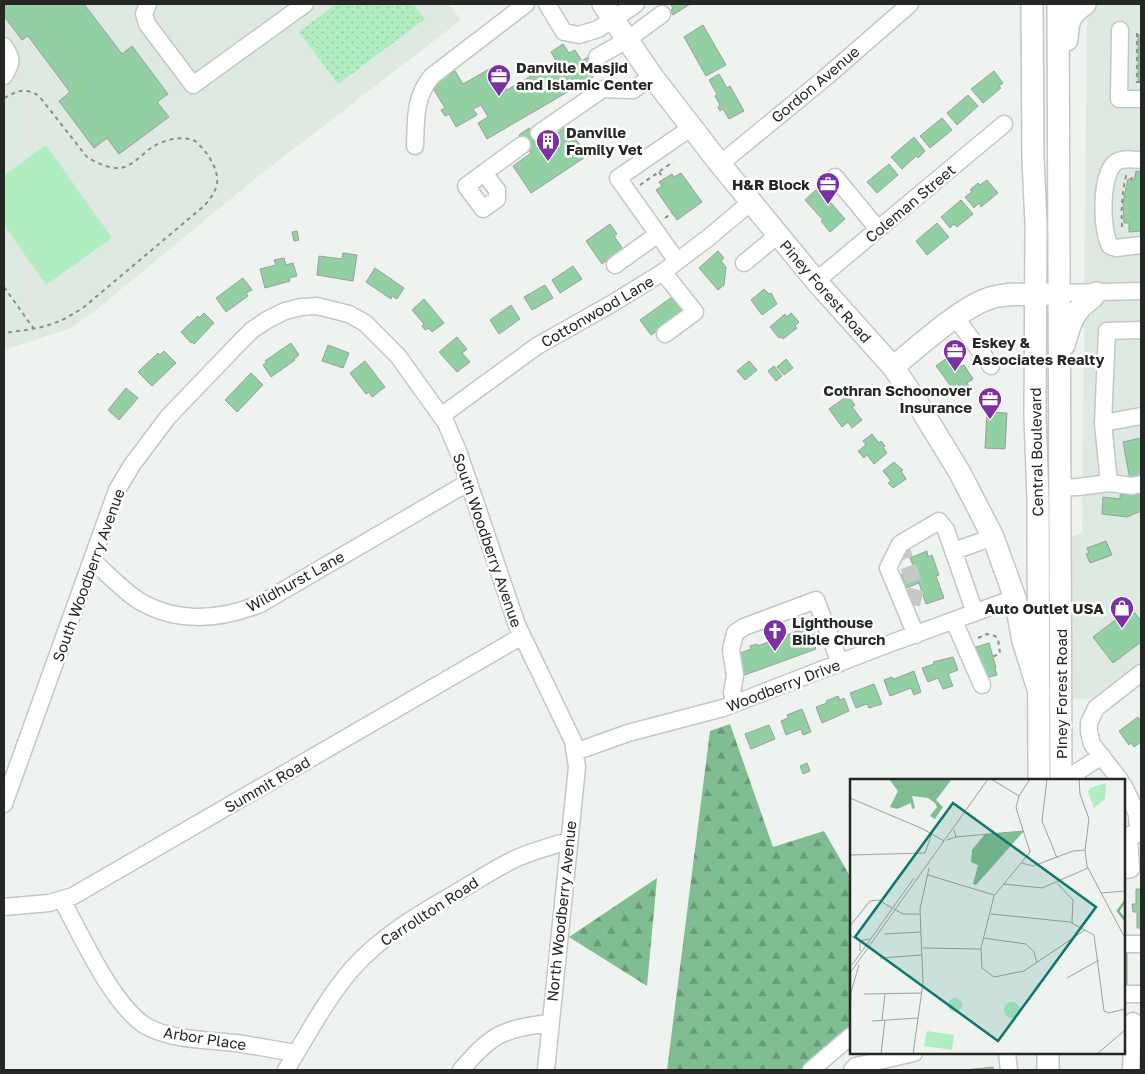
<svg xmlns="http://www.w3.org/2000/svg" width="1145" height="1074" font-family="'Golos Text',sans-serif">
	<defs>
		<pattern id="forest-firs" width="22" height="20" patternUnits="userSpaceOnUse" patternTransform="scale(1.25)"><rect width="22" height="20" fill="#80bd92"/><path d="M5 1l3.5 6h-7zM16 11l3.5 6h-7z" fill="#699a77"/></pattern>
		<pattern id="park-dots" width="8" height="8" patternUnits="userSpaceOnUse" patternTransform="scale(1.25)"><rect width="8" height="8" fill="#b0edc1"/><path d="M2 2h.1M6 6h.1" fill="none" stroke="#97cba6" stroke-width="1.8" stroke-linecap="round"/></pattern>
	</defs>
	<rect width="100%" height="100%" fill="#eef3ef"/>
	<path fill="#deeae1" d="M4 4H449L461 20 256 178 96 310 71 328 4 350Z
		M1087 4H1141V585L1139 595 1141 598V661L1093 698 1061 700V540L1082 533Z"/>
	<path fill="#b0edc1" d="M46 145 112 238 46 285 4 225V175Z"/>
	<path fill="url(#forest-firs)" d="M730 724 773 847 824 831 851 878V1036L811 1070H667L710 731Z
		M657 878 647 986 569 937Z"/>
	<path fill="url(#park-dots)" d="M336 4H413L425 19 338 84 299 32Z"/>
	<path fill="#92d0a4" stroke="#9a9f9c" d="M4 4H84L122 54 132 46 168 94 157 102 169 117 119 154 107 138 94 148 59 101 70 92 28 36 22 40 4 16Z
		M670 4H690L673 15 670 11 673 8Z
		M703 25 726 65 706 76 684 37Z
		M1138 35H1141V82H1138Z
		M563 44 569 53 575 50 582 61 588 57 592 63 586 66 593 77 487 139 478 123 488 117 481 105 473 109 477 115 456 127 449 114 445 116 441 110 445 108 431 85 455 71 463 84 491 68 503 88 505 87 507 90 556 61 551 52Z
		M994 71 1003 83 999 86 1001 88 983 103 971 89Z
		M719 74 727 88 730 86 744 111 729 119 723 109 720 111 718 107 720 105 715 96 717 94 709 80Z
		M968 95 978 106 957 125 947 113Z
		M942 118 952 130 930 148 920 136Z
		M566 126 580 145 572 151 575 154 579 151 584 158 531 193 513 166 531 153 519 135 529 128 542 146Z
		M914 137 925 151 918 158 916 156 902 169 891 157Z
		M889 164 898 175 877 193 867 182Z
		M1136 171 1141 172V231L1129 232V223H1124L1123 202 1128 179 1134 181Z
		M681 173 702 202 677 220 656 190 662 186 659 182 664 179 672 174 674 177Z
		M987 180 998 193 981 207 979 203 974 208 965 197 972 192 970 190 978 183 980 185Z
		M818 188 845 219 830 232 821 221 823 220 805 200Z
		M961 200 973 214 957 227 954 224 950 228 941 217Z
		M937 223 949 237 927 255 916 241Z
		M610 224 617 234 614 236 623 249 602 264 586 241Z
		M297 231 299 240 294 241 292 232Z
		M718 251 724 258 721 261 726 267 724 285 718 290 699 268Z
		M343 253 357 255 353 281 317 275 319 256 342 259Z
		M284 258 286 265 293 263 297 276 289 278 290 281 265 288 260 269 276 265 274 260Z
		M573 266 582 279 560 293 552 280Z
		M375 268 404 288 397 299 392 296 391 299 366 282Z
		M243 278 252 290 246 293 248 296 226 312 216 298Z
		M545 285 553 298 532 310 524 297Z
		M764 289 769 294 771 293 777 304 762 315 751 300Z
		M672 297 683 312 651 335 640 320Z
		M424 299 444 323 432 332 428 328 425 330 422 326 424 324 412 310Z
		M511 305 520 319 499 334 490 320Z
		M204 313 214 323 194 344 192 342 191 343 181 332 198 316 199 318Z
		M791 313 799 322 795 326 797 328 783 339 781 337 779 338 770 327 785 314 787 317Z
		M457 337 467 349 462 353 470 362 457 372 439 352Z
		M291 343 299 355 294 359 295 360 271 377 263 365 267 362 265 361Z
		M328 345 349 353 343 368 322 361Z
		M164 351 176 363 152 386 138 372 158 353 160 355Z
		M952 354 962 366 964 365 973 379 967 383 969 386 964 390 961 387 955 392 936 366Z
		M786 359 793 368 784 375 777 367Z
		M365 361 385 387 372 397 369 392 366 394 350 373Z
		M749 361 757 370 745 380 737 371Z
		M774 366 782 376 776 381 768 371Z
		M251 373 263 385 237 412 225 400Z
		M126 388 138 398 119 420 108 410Z
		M846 397 847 399 849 397 855 405 852 407 862 420 852 428 848 422 842 427 829 409Z
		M987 412 1007 413 1005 449 985 448Z
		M872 434 879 443 881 441 885 446 883 447 887 453 874 464 867 455 864 458 858 451 866 445 863 441Z
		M1141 438V478L1130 480 1123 442Z
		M894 462 903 470 901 471 906 479 893 488 888 483 891 481 883 471Z
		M1141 493V511L1127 517 1102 514 1103 497 1120 499V495Z
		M1106 541 1112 555 1090 563 1086 554 1089 553 1087 548Z
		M927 551 928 557 932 555 939 575 936 576 944 598 926 604 919 583 901 590 896 577 915 570 910 558Z
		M1131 608 1141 621V642L1113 663 1093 637Z
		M807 627 810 635 815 634 817 640 813 642 816 649 742 676 735 655 751 649 750 646 757 644 758 646 781 637V634L786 632 787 635Z
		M989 643 996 668 995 669 997 675 982 679 973 648Z
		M953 657 958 670 948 674 953 686 943 689 938 678 928 682 922 668 934 664 933 662Z
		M914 671 921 692 914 695 911 688 890 696 884 680 892 677 894 679Z
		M874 684 882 704 869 708 867 704 856 708 850 693Z
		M838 696 840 700 844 698 849 711 822 723 816 707 827 703 826 701Z
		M802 709 811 732 803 735 801 729 786 735 781 721 788 718 787 715Z
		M1138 717 1141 722V742L1134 747 1131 743 1129 745 1119 731Z
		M769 725 775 739 751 749 745 734Z
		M807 763 810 771 803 774 800 766Z
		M1136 889H1141V928H1137V912H1133L1132 904H1136Z
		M1124 951H1127V989H1124Z
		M993 1067 994 1070H966Z"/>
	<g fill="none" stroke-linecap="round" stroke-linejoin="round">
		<path stroke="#c6cac7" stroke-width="16" stroke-dasharray="16 8" stroke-linecap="butt" d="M900 544 916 588 909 617"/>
		<g stroke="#c3c8c4" stroke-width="19">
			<path id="minor" d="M148 4 144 14 147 24 193 85 305 4
				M547 4 564 32 579 35 598 29 636 4
				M1120 30 1119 99H1141
				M4 46C13 59 12 63 4 76
				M597 57 627 40 662 14
				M539 133 603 89 633 90 652 76
				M415 146C416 120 414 97 432 76L526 4
				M1141 160C1133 160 1122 157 1115 163 1100 176 1101 230 1110 246L1116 248 1141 245
				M720 164 825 78 910 4
				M484 173 497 190V199L483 209 466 186 522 145
				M835 177 878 229
				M677 261 618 178 692 127
				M744 263 778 235
				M615 265 658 234
				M663 272 695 312 665 334
				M816 281 1004 124
				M1059 293 1141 291
				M956 318 991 366
				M441 416 537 346 613 303 663 272 708 238 751 202
				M1103 423 1141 416
				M1109 483 1132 486 1141 484
				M1060 488 1078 487 1109 483 1103 423 1107 331 1141 330
				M954 551 993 537
				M92 560C105 572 118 585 132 596 171 624 218 621 260 604L469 482
				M954 621 982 685
				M916 635 888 568 900 544 939 521 946 530 975 613
				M735 703 732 693 735 675 731 650 735 633 744 627 816 600 840 663
				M575 752 628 733 723 708 883 646 1015 598
				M1077 780V772L1102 756
				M1120 780 1092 744 1089 732V723L1096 708 1141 673
				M1124 786 1137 814 1138 834
				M4 804 117 490 132 465 168 417 239 343 252 330 267 320 285 311 301 307 317 306 349 314 365 323 398 356 446 423 458 451 517 625 573 741 577 767 546 1070
				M1124 870 1131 869 1129 835
				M62 900C81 935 113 1006 146 1026 170 1040 209 1040 236 1043 256 1046 276 1050 296 1053
				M4 907 49 903 73 896 522 636
				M1124 944H1141
				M1124 994H1141
				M1007 1053 1009 1070
				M286 1070C307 1036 326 999 352 969 382 935 421 913 459 891 478 880 496 868 515 859 532 851 551 846 569 841
				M461 1070C492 1034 502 1029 549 1023
				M811 1070 851 1036
				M852 1070 856 1066 914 1053
				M1131 1070 1133 1021"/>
		</g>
		<g stroke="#c3c8c4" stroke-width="24">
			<path id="major" d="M603 4 652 76 720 164 816 281 893 367 913 396 960 473 993 537 1015 598 1023 641 1039 692
				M1032 4 1033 159 1036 223 1035 416 1038 499 1039 780
				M1058 4 1061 780
				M1067 40C1068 22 1069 15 1085 4
				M1064 345C1068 332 1071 317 1081 307 1086 302 1092 299 1096 293
				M893 367C919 346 960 308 990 298 1007 293 1029 294 1047 294
				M1048 1053V1070"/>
		</g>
		<path stroke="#8b8f8c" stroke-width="2" stroke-dasharray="4 4" stroke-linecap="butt" d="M1137 33V82H1141
			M4 98C18 91 24 87 39 96L87 157C95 162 109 169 119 168 132 167 141 155 151 148 162 140 182 135 195 141 198 143 201 147 203 149 210 157 215 166 217 176 219 188 211 198 204 206L84 307C53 328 39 328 4 333
			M659 172 664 179
			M640 185 673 162
			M665 218 672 213
			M1122 227C1121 209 1122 194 1126 176L1133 179
			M4 287 34 329
			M978 638 987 634 995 636 998 639 1000 653 993 657"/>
		<use href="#minor" stroke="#fff" stroke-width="16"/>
		<use href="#major" stroke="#fff" stroke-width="21"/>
	</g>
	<defs>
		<g id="office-pin" transform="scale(1.25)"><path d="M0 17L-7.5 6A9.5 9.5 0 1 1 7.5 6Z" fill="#7c31a3" stroke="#fff"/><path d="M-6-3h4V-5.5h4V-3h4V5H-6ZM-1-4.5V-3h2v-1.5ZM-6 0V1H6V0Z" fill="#fff"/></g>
		<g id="building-pin" transform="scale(1.25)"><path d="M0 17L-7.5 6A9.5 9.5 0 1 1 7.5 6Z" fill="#7c31a3" stroke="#fff"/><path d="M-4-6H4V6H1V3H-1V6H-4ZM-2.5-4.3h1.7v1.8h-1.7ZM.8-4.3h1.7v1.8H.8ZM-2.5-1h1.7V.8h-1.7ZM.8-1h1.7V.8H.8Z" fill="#fff"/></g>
		<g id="shop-pin" transform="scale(1.25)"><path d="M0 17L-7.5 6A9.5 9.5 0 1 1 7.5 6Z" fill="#7c31a3" stroke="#fff"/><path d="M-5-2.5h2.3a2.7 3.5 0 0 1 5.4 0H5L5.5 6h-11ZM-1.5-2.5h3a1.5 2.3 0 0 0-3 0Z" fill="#fff"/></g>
		<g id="church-pin" transform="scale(1.25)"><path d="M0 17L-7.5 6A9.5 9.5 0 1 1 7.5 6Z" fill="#7c31a3" stroke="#fff"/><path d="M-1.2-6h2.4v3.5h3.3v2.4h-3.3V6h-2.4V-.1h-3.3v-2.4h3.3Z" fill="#fff"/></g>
	</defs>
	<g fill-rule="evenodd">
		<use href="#office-pin" x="499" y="76"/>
		<use href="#building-pin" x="548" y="141"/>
		<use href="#office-pin" x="828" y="184"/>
		<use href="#office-pin" x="955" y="351"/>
		<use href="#office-pin" x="990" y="399"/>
		<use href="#shop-pin" x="1122" y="608"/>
		<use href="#church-pin" x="775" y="631"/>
	</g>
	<g text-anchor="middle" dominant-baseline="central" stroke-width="5" stroke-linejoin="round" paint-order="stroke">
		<g font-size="15" font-weight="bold" fill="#252725" stroke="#fff" text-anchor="start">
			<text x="516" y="67">Danville Masjid<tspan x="516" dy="17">and Islamic Center</tspan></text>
			<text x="566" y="132">Danville<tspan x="566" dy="17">Family Vet</tspan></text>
			<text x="810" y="184" text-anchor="end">H&amp;R Block</text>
			<text x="972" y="342">Eskey &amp;<tspan x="972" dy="17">Associates Realty</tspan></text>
			<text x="972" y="390" text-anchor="end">Cothran Schoonover<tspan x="972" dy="17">Insurance</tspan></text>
			<text x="1104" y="608" text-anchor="end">Auto Outlet USA</text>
			<text x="792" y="622">Lighthouse<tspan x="792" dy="17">Bible Church</tspan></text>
		</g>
		<g font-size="15" fill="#252725" stroke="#fff">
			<text transform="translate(815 84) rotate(-40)">Gordon Avenue</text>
			<text transform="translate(910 203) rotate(-40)">Coleman Street</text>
			<text transform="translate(826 291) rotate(49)">Piney Forest Road</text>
			<text transform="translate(597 311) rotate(-30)">Cottonwood Lane</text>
			<text transform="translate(1036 452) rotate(-91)">Central Boulevard</text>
			<text transform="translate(488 540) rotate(71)">South Woodberry Avenue</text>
			<text transform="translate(88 575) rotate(-70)">South Woodberry Avenue</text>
			<text transform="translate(295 581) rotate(-29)">Wildhurst Lane</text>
			<text transform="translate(783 685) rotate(-21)">Woodberry Drive</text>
			<text transform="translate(1061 694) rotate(-90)">Piney Forest Road</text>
			<text transform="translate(267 784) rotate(-30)">Summit Road</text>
			<text transform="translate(429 911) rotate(-33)">Carrollton Road</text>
			<text transform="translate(561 911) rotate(-84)">North Woodberry Avenue</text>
			<text transform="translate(205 1038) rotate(9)">Arbor Place</text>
		</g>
	</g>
	<g transform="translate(850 779)">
		<rect width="275" height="275" fill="#eef3ef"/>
		<path d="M256 4 255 20 244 29 238 13 240 9ZM154 231a8 8 0 1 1 16 0a8 8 0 1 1-16 0ZM77 252 104 256 102 271 74 267Z" fill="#b0edc1"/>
		<path d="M39 0H102L86 21 93 28 85 40 80 37 87 28 85 24 78 19 62 17 65 29 62 30 61 24 47 30 40 28 48 12ZM174 52 126 106 123 105 128 86 121 83 122 71 135 55Z" fill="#80bd92"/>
		<path d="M98 226a7 7 0 1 1 14 0a7 7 0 1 1-14 0Z" fill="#b0edc1"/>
		<path fill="none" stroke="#77b489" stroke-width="2.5" d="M275 122 268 132 275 141"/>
		<path fill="none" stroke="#9ea19e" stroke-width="1" d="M141 0 169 17M180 0 169 17 166 29 180 73 144 117 131 169 132 189 144 198 174 192 235 151M197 0 192 42 207 79M229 0 230 15 239 40 235 71 237 87 275 159M0 19 73 50 94 62M105 58 174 52M97 61 106 58 104 51M0 76 75 74 82 54M172 84 183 87 223 72 235 71M78 96 144 116M207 104 223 121 222 144M153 105 192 109 238 89M251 114 275 112M44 130 53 135H70M141 135 220 143 244 156 254 232 259 234 275 230M0 147 20 122 29 121 42 129M34 155 71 153M0 156 16 166M133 159 176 165 184 173 187 184M73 169 131 170M10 172V162L19 160M30 179 72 176M2 186 64 99M0 194 138 0M217 199 249 181M14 215 72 214M32 241 35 215M22 242 68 239M0 246 1 213 9 186M31 275 35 241M63 275 73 204 70 130 79 89M247 275 275 251"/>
		<path fill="#0f766e" fill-opacity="0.15" stroke="#0f766e" stroke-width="2.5" d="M103 24 246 128 148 262 5 158Z"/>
		<rect width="275" height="275" fill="none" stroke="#252725" stroke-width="2.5"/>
	</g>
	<rect width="1145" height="1074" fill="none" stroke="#252725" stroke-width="10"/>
</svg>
